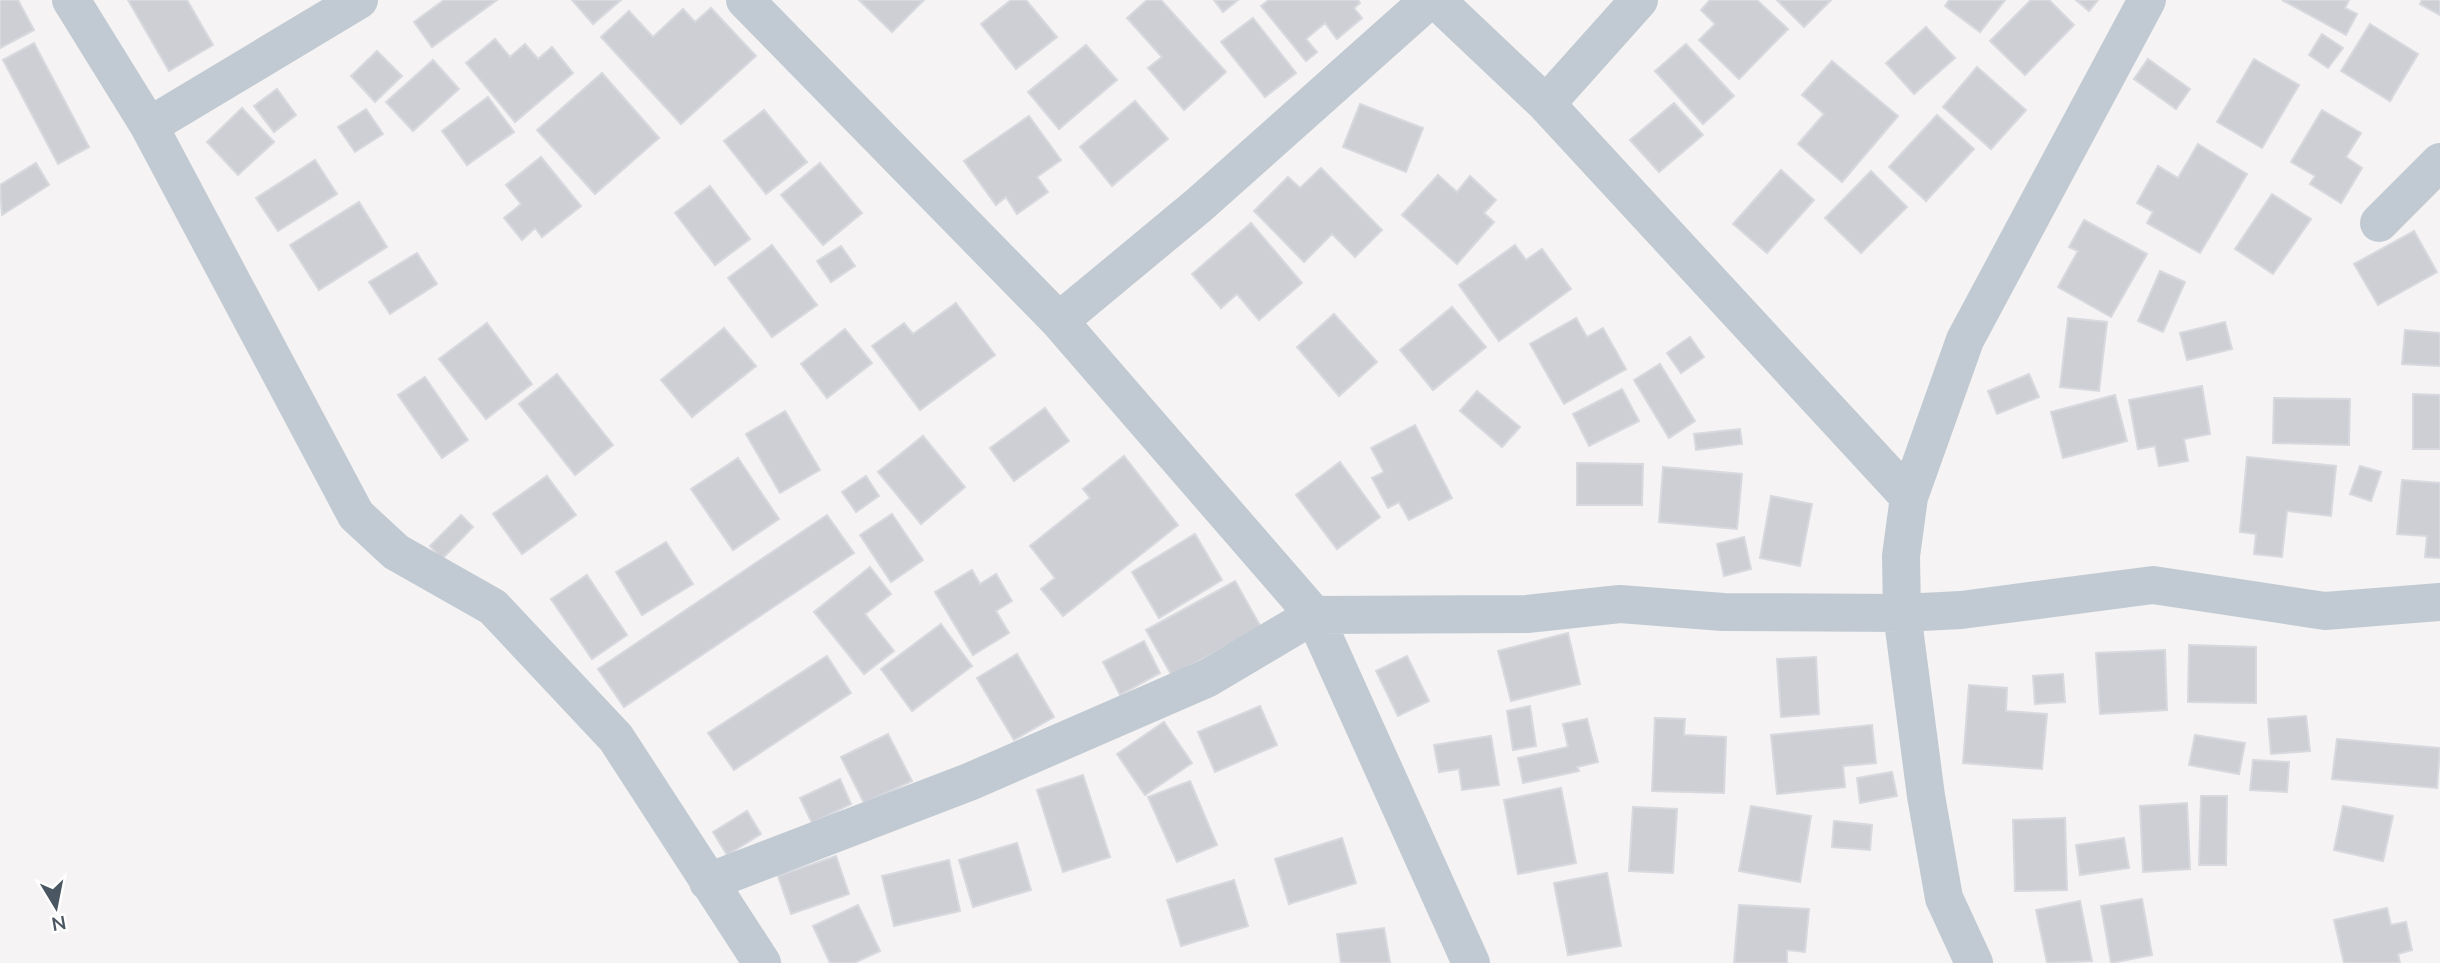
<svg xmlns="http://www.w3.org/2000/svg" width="2440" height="963" font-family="Mulish,sans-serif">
	<rect width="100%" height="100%" fill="#f5f3f3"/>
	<path fill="#cdcfd5" stroke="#d7d9de" stroke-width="2" d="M0 0H18L34 30 0 48Z
		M128 0H187L213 45 169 71Z
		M444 0H497L432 47 414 22Z
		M572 0H621L593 24Z
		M859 0H924L892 32Z
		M1011 0H1026L1057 37 1016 69 981 24Z
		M1147 0H1161L1226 72 1184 110 1148 68 1162 57 1127 18Z
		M1214 0H1238L1223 12Z
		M1269 0H1358L1360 3 1354 8 1362 18 1337 39 1325 23 1306 39 1317 52 1306 61 1261 6Z
		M1710 0H1757L1788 29 1739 79 1699 40 1715 24 1701 10Z
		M1777 0H1831L1804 27Z
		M1949 0H2005L1980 32 1945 6Z
		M2031 0H2049L2074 25 2025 75 1990 41Z
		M2076 0H2098L2089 11Z
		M2282 0H2349L2345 8 2357 14 2346 35Z
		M2422 0H2440V15L2420 4Z
		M711 8 756 56 681 124 601 37 629 11 653 37 683 9 695 22Z
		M1253 18 1296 73 1265 97 1221 42Z
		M2370 24 2418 54 2390 101 2341 71Z
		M1926 27 1955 58 1914 94 1886 63Z
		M2322 34 2343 48 2328 68 2309 55Z
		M495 39 510 57 525 44 538 59 552 47 573 73 515 122 466 63Z
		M34 43 89 147 58 164 3 60Z
		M1686 44 1734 96 1703 124 1655 71Z
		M1086 45 1117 80 1059 129 1028 92Z
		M377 51 402 76 375 102 351 76Z
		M2148 59 2190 89 2176 109 2134 79Z
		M2254 59 2299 85 2262 148 2217 122Z
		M433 60 459 89 413 131 386 102Z
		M1832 61 1898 116 1842 182 1798 144 1824 114 1802 95Z
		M1977 67 2026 110 1991 149 1943 107Z
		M602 73 659 138 595 194 537 130Z
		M277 89 296 115 274 132 254 106Z
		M488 97 514 132 467 165 442 131Z
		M1135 101 1168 139 1112 186 1080 147Z
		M1674 103 1703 135 1659 172 1630 140Z
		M1360 104 1423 128 1406 172 1343 147Z
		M242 108 274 142 238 175 207 142Z
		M366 109 383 134 355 152 338 127Z
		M764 110 807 162 766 194 724 141Z
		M2322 110 2361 133 2346 157 2362 168 2341 203 2310 184 2315 176 2291 162Z
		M1937 115 1974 149 1926 201 1889 167Z
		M1029 116 1061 160 1037 177 1048 192 1017 214 1006 197 996 205 964 161Z
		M2198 144 2247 174 2200 253 2147 223 2153 212 2137 203 2158 166 2178 178Z
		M541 157 581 206 542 237 535 228 522 240 504 218 521 204 506 185Z
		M315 160 337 194 278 231 256 198Z
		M36 163 49 185 2 215 0 185Z
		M820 163 862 213 823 245 781 195Z
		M1321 168 1382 230 1355 257 1332 234 1304 262 1254 211 1288 177 1300 188Z
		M1781 170 1814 200 1767 253 1733 224Z
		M1871 171 1907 207 1861 253 1825 218Z
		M1438 175 1457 192 1470 176 1496 200 1484 213 1494 222 1457 264 1402 215Z
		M710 186 750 239 715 265 675 213Z
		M2272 194 2311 219 2273 274 2235 249Z
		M359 202 387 247 319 290 290 245Z
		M2084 220 2147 254 2111 317 2058 287 2078 251 2069 247Z
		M1251 223 1302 283 1259 320 1237 294 1221 308 1192 274Z
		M2414 231 2437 272 2378 305 2354 264Z
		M772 245 817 305 772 337 728 278Z
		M1515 245 1526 260 1542 249 1571 289 1499 341 1459 285Z
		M841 246 855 266 831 282 817 261Z
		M417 253 437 284 390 314 369 282Z
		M2160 271 2185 282 2163 332 2138 321Z
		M956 303 995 355 920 410 872 346 904 323 913 334Z
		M1452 307 1486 347 1433 390 1400 350Z
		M1334 314 1377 362 1339 396 1297 347Z
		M1576 318 1587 337 1603 328 1626 369 1564 404 1530 344Z
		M2068 318 2107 322 2099 391 2060 387Z
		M2225 322 2232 349 2187 360 2180 333Z
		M487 323 532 384 486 419 439 359Z
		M724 328 756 366 692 417 661 380Z
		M845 329 872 363 827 398 801 364Z
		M2405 330 2440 333V366L2402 364Z
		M1690 337 1704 357 1681 373 1667 353Z
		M1660 364 1695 421 1669 438 1634 380Z
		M557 374 613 445 575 475 519 404Z
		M2029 374 2039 397 1997 414 1988 391Z
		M425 377 468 440 442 458 398 395Z
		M2202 386 2210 434 2184 439 2188 461 2159 466 2155 446 2138 449 2129 400Z
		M1622 389 1639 421 1589 446 1573 414Z
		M1477 391 1520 427 1502 447 1460 411Z
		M2413 394 2440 395V449H2413Z
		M2115 395 2127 441 2063 458 2051 412Z
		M2274 398 2350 399 2349 445 2273 443Z
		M1045 408 1069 441 1014 481 990 448Z
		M785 411 820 470 780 493 746 434Z
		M1415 425 1452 498 1409 520 1399 502 1388 508 1372 478 1384 472 1371 448Z
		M1740 429 1742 444 1696 450 1694 434Z
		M923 436 965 487 921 524 878 472Z
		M1124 456 1178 525 1063 616 1041 589 1055 578 1030 546 1090 498 1083 489Z
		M2247 457 2336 466 2331 516 2287 511 2282 557 2254 554 2256 534 2240 532Z
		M738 458 779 519 733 550 691 489Z
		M1340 462 1380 517 1337 549 1296 495Z
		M1577 463 1643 464 1642 505H1577Z
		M2360 466 2381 472 2371 501 2350 494Z
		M1663 467 1742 474 1737 529 1659 522Z
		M547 476 576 515 522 554 493 514Z
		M866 476 879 496 856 512 842 492Z
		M2402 480 2440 483V558L2425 557 2427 536 2397 534Z
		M1771 496 1812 504 1800 566 1760 558Z
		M892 514 923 560 891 582 860 535Z
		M461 515 473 527 442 559 430 546Z
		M827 515 854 553 624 707 598 669Z
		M1195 534 1222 580 1159 618 1132 572Z
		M1744 537 1751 569 1724 576 1717 544Z
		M666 542 693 584 642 615 616 572Z
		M870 567 891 594 865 614 894 651 864 674 814 612Z
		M972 570 980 584 996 574 1012 601 996 611 1009 633 973 655 935 592Z
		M587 575 627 635 592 659 551 599Z
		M1235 581 1261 627 1172 676 1146 630Z
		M941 624 972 666 912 711 881 669Z
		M1568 633 1580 684 1511 701 1498 651Z
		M1144 641 1160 673 1120 695 1103 662Z
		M2189 645 2256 647V703L2188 702Z
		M2165 650 2167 710 2100 714 2096 653Z
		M1017 654 1054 717 1014 740 977 678Z
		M827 656 851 693 734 770 708 733Z
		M1407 656 1429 701 1398 716 1376 671Z
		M1816 657 1819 714 1781 717 1777 659Z
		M2063 674 2065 702 2035 704 2033 676Z
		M1969 685 2007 688 2006 711 2047 714 2042 769 1963 763Z
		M1260 706 1277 745 1215 772 1198 732Z
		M1530 706 1536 746 1513 750 1507 711Z
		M2306 716 2310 751 2271 754 2268 719Z
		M1655 718 1685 719 1684 735 1726 737 1724 793 1652 791Z
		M1587 719 1598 762 1577 767 1579 771 1523 783 1518 758 1568 747 1563 724Z
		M1164 722 1192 763 1145 795 1117 754Z
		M1872 725 1876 763 1843 766 1845 787 1777 794 1771 735Z
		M888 734 912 781 864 803 841 757Z
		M2195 735 2245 743 2239 774 2189 765Z
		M1491 736 1499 785 1462 790 1459 769 1439 772 1434 745Z
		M2337 739 2440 748 2437 788 2332 779Z
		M2253 760 2289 762 2287 792 2250 790Z
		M1892 772 1897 796 1860 803 1857 778Z
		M1083 775 1110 857 1063 872 1037 790Z
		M840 779 851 804 812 823 800 798Z
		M1190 781 1217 845 1177 862 1148 797Z
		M1561 788 1576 863 1518 874 1504 800Z
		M2201 796H2227L2226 865H2199Z
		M2187 803 2190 869 2143 872 2140 806Z
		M1751 806 1811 816 1800 882 1739 871Z
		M2343 806 2393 816 2383 861 2334 850Z
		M1633 807 1677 809 1673 873 1629 871Z
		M747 811 761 834 727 855 713 832Z
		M2065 818 2067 890 2015 891 2013 820Z
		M1834 821 1872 825 1870 850 1832 847Z
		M1342 838 1356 883 1289 904 1275 859Z
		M2124 838 2129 868 2080 875 2076 845Z
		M1017 843 1031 890 973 907 959 860Z
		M836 856 849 894 791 914 778 876Z
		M949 860 960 911 894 926 882 876Z
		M1607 873 1621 946 1568 955 1554 883Z
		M1234 880 1248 926 1181 946 1167 900Z
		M2142 899 2152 955 2111 963 2101 906Z
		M2080 901 2092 961 2047 963 2036 910Z
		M858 905 880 951 854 963H830L813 926Z
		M1739 905 1809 909 1805 952 1787 950V963H1734Z
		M2387 908 2391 925 2406 922 2412 950 2398 954 2400 963H2344L2334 920Z
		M1384 928 1390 963H1341L1337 934Z"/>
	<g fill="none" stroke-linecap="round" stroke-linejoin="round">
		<path stroke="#c1cad2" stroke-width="38" d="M71 0 149 126 356 515 396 552 493 607 616 738 762 963
			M745 0 1059 321 1314 615 1471 963
			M1436 0 1546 104 1909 497
			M1546 104 1639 0
			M149 126 359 0
			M2379 223 2440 162
			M1059 321 1199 205 1429 0
			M708 882 969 782 1208 678 1314 615 1527 614 1620 604 1723 612 1902 613 1961 610 2153 585 2325 611 2440 602
			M1974 963 1944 898 1926 796 1902 613 1901 556 1909 497 1965 340 2147 0"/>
	</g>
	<g transform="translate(56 907) rotate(170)" stroke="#ffffff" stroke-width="5" paint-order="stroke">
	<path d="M0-5L12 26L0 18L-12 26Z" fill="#4a5661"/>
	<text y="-10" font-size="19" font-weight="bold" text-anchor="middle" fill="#4a5661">N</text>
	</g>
</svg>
